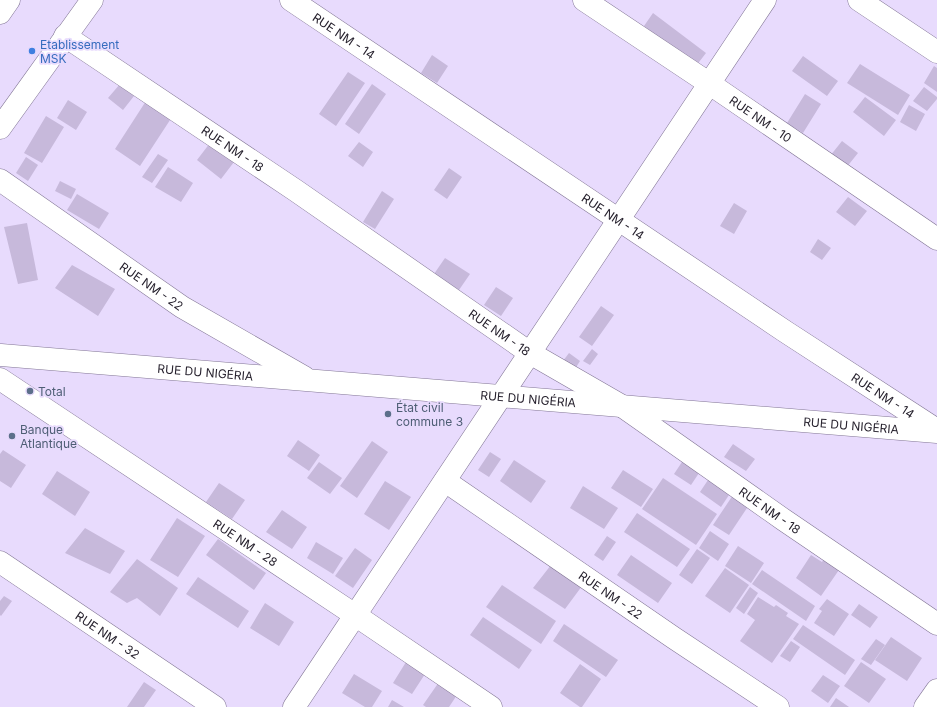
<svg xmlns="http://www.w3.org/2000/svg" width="937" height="707" font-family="Inter,sans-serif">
	<rect width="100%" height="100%" fill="#e8dbfd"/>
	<path fill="#c7b9db" d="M653 13 706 53 696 66 644 26Z
		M432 55 448 66 437 83 421 73Z
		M803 56 838 81 827 96 792 71Z
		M860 64 910 95 898 115 847 83Z
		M934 66 937 68V92L924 83Z
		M348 72 365 83 336 126 319 114Z
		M120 84 134 96 123 110 108 98Z
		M372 84 386 94 359 134 345 124Z
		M924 87 937 97V99L927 111 913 101Z
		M805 94 821 104 803 133 787 123Z
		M865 97 896 120 884 136 853 112Z
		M68 100 87 112 76 130 57 118Z
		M146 101 172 117 140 166 115 149Z
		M909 105 925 114 916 131 900 122Z
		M46 116 64 127 42 163 24 153Z
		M842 141 858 153 846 168 830 156Z
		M359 142 373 152 363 167 348 156Z
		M210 143 234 162 221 179 197 160Z
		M158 154 168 160 152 183 142 177Z
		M26 157 38 165 28 181 16 173Z
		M168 167 193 183 181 202 155 187Z
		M449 168 462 177 447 199 434 190Z
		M60 181 76 189 71 199 55 191Z
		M382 191 394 199 375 229 363 222Z
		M77 194 109 213 99 229 67 210Z
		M848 197 867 211 855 226 836 212Z
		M734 203 747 211 734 234 720 226Z
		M27 223 38 280 18 284 4 227Z
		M818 239 831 248 822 260 810 252Z
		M445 258 470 274 459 290 434 274Z
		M72 265 115 289 98 316 55 288Z
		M496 287 513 298 501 316 484 305Z
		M601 306 614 315 592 346 579 337Z
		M592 349 598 354 590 365 583 361Z
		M569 353 580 361 575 369 563 361Z
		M298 440 320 455 309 471 287 456Z
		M372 441 388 452 357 498 340 486Z
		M733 444 755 459 746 471 724 457Z
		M3 450 26 465 11 488 0 481V454Z
		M490 452 501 459 489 477 478 470Z
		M684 459 701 470 691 485 674 474Z
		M514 460 546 481 531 503 500 481Z
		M319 462 342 478 330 494 307 478Z
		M623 470 653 489 641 507 611 488Z
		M57 471 90 492 75 516 42 494Z
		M710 477 731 492 721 507 700 492Z
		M663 478 717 514 696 545 642 509Z
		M385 481 411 497 389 530 364 514Z
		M219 483 245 500 232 519 206 502Z
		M583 486 618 508 604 529 570 508Z
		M733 495 749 505 729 535 713 525Z
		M282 510 307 527 292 549 266 532Z
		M637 513 690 549 677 567 624 532Z
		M177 518 205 536 178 577 150 560Z
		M85 528 125 551 110 574 65 553Z
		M710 531 729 544 718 561 699 548Z
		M607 536 616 542 603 561 594 555Z
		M218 539 266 573 254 590 206 555Z
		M316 542 343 558 333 574 307 558Z
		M738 546 764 563 751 583 725 566Z
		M355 548 372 560 353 588 335 576Z
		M697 549 710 558 692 584 679 575Z
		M631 555 672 583 658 603 617 575Z
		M811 555 822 562 826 556 841 567 821 596 796 578Z
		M137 559 178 588 160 616 137 598 127 603 110 592Z
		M551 565 585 582 565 609 533 588Z
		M725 568 749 585 730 613 705 596Z
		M762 570 815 606 806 621 752 584Z
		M198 577 249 611 238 628 186 594Z
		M502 585 556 621 541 644 486 607Z
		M750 587 758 593 744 614 736 608Z
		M4 596 12 601 1 616 0 615V601Z
		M758 597 774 607 776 605 788 613 786 616 799 624 772 663 740 641 755 620 747 614Z
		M827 599 849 614 834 636 814 623 822 611 819 609Z
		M265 603 294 622 279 646 250 628Z
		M859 604 878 617 870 628 851 615Z
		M483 617 532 650 519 669 470 635Z
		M564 624 618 660 606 677 553 641Z
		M803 625 855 660 845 675 793 639Z
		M891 637 922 658 907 681 875 660Z
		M876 639 885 645 871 665 861 659Z
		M791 641 800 647 790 662 780 656Z
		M406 662 425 674 412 694 393 683Z
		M861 662 886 679 869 703 844 686Z
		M580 664 601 679 582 707H580L560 693Z
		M354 674 382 691 372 707H365L342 693Z
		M823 675 840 686 828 703 811 691Z
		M144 682 156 690 144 707H127Z
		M439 682 457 695 449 707H426L423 705Z
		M836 698 849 707H830Z
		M392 700 404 707H388Z"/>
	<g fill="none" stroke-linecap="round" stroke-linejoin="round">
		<g stroke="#827695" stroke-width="23">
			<g id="minor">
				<path id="s1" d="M291 0 786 332 937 430"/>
				<path id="s2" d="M584 0 710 84 937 239"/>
				<path d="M859 0 937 52"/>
				<path d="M0 13 9 0"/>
				<path id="s3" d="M65 36 295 190 530 353 622 406 784 520 937 624"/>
				<path d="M0 128 92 0"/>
				<path id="s4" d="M0 180 182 307 304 377"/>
				<path id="s5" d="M1 355 937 432"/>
				<path id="s6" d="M0 379 355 615 491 707"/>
				<path id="s7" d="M445 481 674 638 778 707"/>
				<path id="s8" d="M0 562 215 707"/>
				<path d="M294 707 765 0"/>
				<path d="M925 707 937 690"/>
			</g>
		</g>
		<use href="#minor" stroke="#fff" stroke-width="22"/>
	</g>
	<circle fill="#3f7fe0" stroke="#e8dbfd" stroke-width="1.5" cx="32" cy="51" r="4"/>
	<g fill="#5c6f8a" stroke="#e8dbfd" stroke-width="1.5">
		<circle cx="30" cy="391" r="4"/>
		<circle cx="388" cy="414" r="4"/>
		<circle cx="12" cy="436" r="4"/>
	</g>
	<g text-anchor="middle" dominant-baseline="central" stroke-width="3.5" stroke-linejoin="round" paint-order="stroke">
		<g font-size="12" fill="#27222e" stroke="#e8dbfd">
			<text stroke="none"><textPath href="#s1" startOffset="64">RUE NM - 14</textPath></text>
			<text stroke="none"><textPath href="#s2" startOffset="213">RUE NM - 10</textPath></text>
			<text stroke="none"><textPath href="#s3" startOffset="202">RUE NM - 18</textPath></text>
			<text stroke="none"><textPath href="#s1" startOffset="388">RUE NM - 14</textPath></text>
			<text stroke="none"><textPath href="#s4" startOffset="185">RUE NM - 22</textPath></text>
			<text stroke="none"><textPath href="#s3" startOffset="526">RUE NM - 18</textPath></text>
			<text stroke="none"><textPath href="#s5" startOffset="205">RUE DU NIGÉRIA</textPath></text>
			<text stroke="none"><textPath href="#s1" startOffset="712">RUE NM - 14</textPath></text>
			<text stroke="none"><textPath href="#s5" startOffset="529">RUE DU NIGÉRIA</textPath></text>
			<text stroke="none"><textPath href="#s5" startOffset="853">RUE DU NIGÉRIA</textPath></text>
			<text stroke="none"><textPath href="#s3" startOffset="850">RUE NM - 18</textPath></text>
			<text stroke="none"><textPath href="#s6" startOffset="295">RUE NM - 28</textPath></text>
			<text stroke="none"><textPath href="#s7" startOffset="201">RUE NM - 22</textPath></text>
			<text stroke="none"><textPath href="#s8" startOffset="130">RUE NM - 32</textPath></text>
		</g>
		<g font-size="12" fill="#366cbe" stroke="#e8dbfd" text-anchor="start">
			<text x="40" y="44">Etablissement<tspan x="40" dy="14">MSK</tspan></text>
		</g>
		<g font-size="12" fill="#4e5e75" stroke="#e8dbfd" text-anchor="start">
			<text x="38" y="391">Total</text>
			<text x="396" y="407">État civil<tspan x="396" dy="14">commune 3</tspan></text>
			<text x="20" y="429">Banque<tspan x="20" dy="14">Atlantique</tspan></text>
		</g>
	</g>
</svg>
